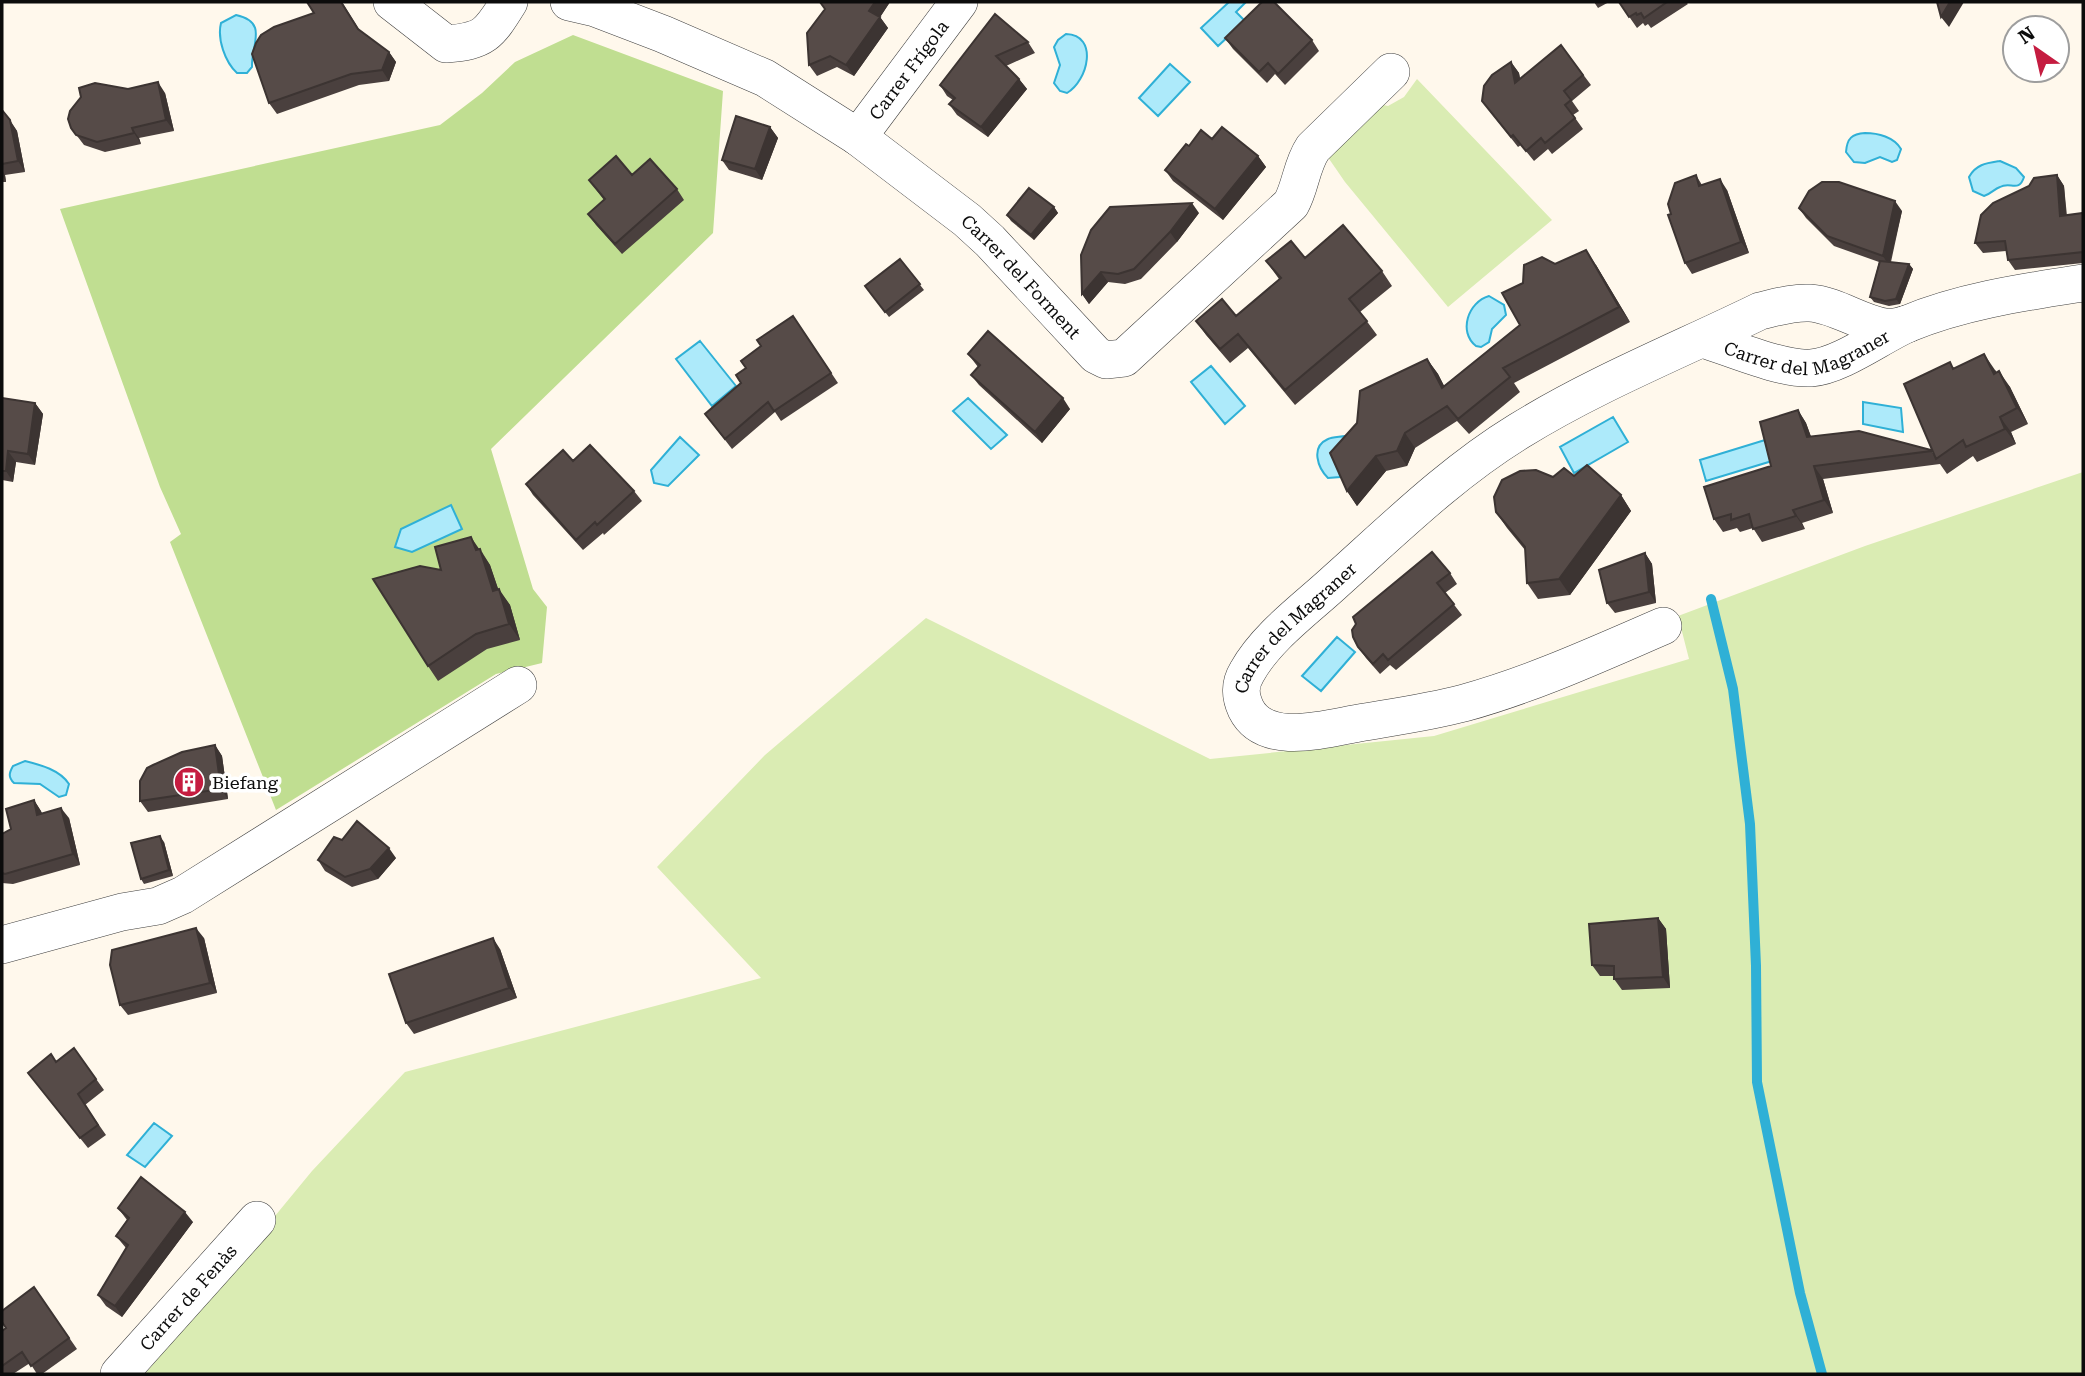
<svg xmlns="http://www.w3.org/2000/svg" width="2085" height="1376" font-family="'Roboto Serif',serif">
	<rect width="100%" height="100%" fill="#fff8ec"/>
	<path fill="#daecb3" d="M1417 79 1552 220 1448 307 1345 182 1325 153 1379 104 1388 106 1404 97Z
		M2083 472V1374H145L312 1171 405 1072 761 978 657 867 765 755 926 618 1210 759 1434 736 1689 659 1678 616 1865 546Z"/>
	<path fill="#c0de91" d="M573 35 723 91 713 233 491 449 533 589 547 607 542 663 496 674 276 810 170 542 181 534 160 487 60 209 440 125 482 93 515 62Z"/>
	<path fill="#adeafa" stroke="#2fb0d6" stroke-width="2" d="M1229 2H1246L1236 12 1245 21 1218 46 1201 28Z
		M236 15C269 22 251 45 252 67L247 73H237C225 62 217 39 221 23Z
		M1066 34C1099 35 1088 81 1067 93L1060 91 1054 83 1060 65 1054 47 1058 40Z
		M1170 64 1190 82 1158 116 1139 98Z
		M1865 133C1878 133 1894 137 1901 149L1897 160 1892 162 1880 157 1865 163 1854 162 1846 152C1847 138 1852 134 1865 133Z
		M2000 161 2016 168 2024 177C2019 193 2010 181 2000 187 1994 189 1991 194 1984 196L1973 191 1969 177C1976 164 1987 163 2000 161Z
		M1489 296 1504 305 1506 315 1492 329 1489 342 1481 347 1476 346C1458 332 1468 302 1489 296Z
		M700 341 736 386 712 406 676 359Z
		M1211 366 1245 406 1225 424 1191 382Z
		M968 398 1007 435 991 449 953 411Z
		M1863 402 1901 408 1903 432 1863 424Z
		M1613 417 1628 442 1574 473 1560 447Z
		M1345 436 1355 452 1339 467 1340 477 1328 478C1318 468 1310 447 1328 439 1332 437 1340 437 1345 436Z
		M680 437 699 455 668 486 654 483 651 470Z
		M1765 440 1772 461 1706 481 1700 460Z
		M451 505 462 529 412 552 395 547 401 529Z
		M1337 637 1355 652 1321 691 1302 676Z
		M25 761C41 765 60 770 69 784L66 795 59 797 40 784 14 783C8 777 9 773 13 766Z
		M154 1123 172 1136 145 1167 127 1155Z"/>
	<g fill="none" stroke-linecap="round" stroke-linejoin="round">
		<path stroke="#2fb0d6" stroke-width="10" d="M1711 599 1733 689 1750 824 1756 966 1757 1082 1800 1293 1822 1374"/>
		<g stroke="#3f3f3f" stroke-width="38">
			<g id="street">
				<path d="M392 2 446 44C485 41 489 34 509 2"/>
				<path id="s1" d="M569 2 595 8 663 34 765 78 858 137 967 220 990 241 1096 355 1106 360 1124 358 1291 204C1301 186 1301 166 1313 148L1391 72"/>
				<path id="s2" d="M858 137 959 2"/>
				<path id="s3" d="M1703 339C1732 348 1782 370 1811 368 1840 366 1880 336 1907 324 1962 301 2025 292 2083 283"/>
				<path id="s4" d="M1663 626C1598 654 1533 684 1464 703 1430 712 1394 717 1359 723 1325 729 1265 747 1246 709 1240 696 1239 685 1247 672 1267 636 1307 608 1337 580 1395 528 1452 472 1519 431 1595 384 1680 350 1760 311 1777 307 1793 302 1810 303 1837 305 1859 323 1885 327 1892 328 1900 326 1907 324"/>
				<path d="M2 945 122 912 158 906 183 895 518 685"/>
				<path id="s5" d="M119 1374 257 1220"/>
			</g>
		</g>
		<use href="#street" stroke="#fff" stroke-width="37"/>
	</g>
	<path fill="#4a403e" d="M307 2H342L360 31 389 52 396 62 389 81 359 85 277 114 269 103 314 13Z
		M890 2 880 17 888 28 854 76 837 67 817 76 809 65Z
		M1594 2H1609L1598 8Z
		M1619 2H1686L1688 4 1651 28 1648 24 1645 26 1643 23 1637 28Z
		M995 14 1028 42 1035 53 1006 66 1019 79 1027 89 988 137 957 115 949 104 953 100 947 96 940 85Z
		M1225 38 1312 40 1319 51 1285 85 1275 74 1267 83 1233 49Z
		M1561 45 1591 85 1572 101 1579 111 1573 115 1583 129 1552 154 1548 149 1534 161 1521 145 1518 147 1482 101 1511 62 1519 73 1520 79Z
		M128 89 165 93 174 131 139 138 141 144 105 152 84 145 71 128Z
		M2 110 17 131 25 172 5 175 6 182H2Z
		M770 127 778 138 762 180 729 170 722 160Z
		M1212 139 1258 156 1266 167 1223 220 1173 181 1165 170 1189 146Z
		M632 175 677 189 684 200 622 254 596 225 588 214 604 200 589 180Z
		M1696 175 1702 185 1727 190 1749 253 1692 274 1685 263 1671 214Z
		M2057 175 2064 186 2067 216 2083 213V263L2015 270 2008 260 2006 251 1983 253 1975 243Z
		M1054 207 1058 213 1034 240 1011 221 1007 215Z
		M1799 208 1902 211 1891 262 1909 264 1913 269 1900 304 1889 306 1874 302 1870 297 1879 262 1834 246 1806 218Z
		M1199 213 1177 242 1141 279 1125 284 1108 282 1089 304 1082 294 1081 255Z
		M1305 258 1382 271 1392 286 1360 312 1377 335 1295 405 1248 348 1230 363 1206 335 1196 321 1236 316 1279 279 1266 261Z
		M900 259 924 290 889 317 865 286Z
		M1555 264 1596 265 1630 322 1514 383 1520 392 1469 434 1457 421 1415 448 1407 466 1386 471 1357 506 1347 491 1427 359 1438 374 1444 386 1520 325 1523 283Z
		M793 316 838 383 781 421 775 412 732 449 705 414 741 383 746 368 761 346Z
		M968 354 1070 409 1042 443 979 385 971 375 978 367Z
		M1954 369 1995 370 2010 387 2028 424 2011 432 2016 444 1977 462 1973 456 1947 474 1940 464 1823 479 1833 513 1802 523 1805 529 1762 542 1753 528 1740 532 1737 528 1723 532 1714 519 1771 466 1798 410 1806 423 1811 437 1931 450 1934 455Z
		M2 398 35 403 43 414 35 465 16 462 13 482 2 480Z
		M573 461 634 491 642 501 604 535 603 533 583 550 533 495 526 484Z
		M1574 476 1621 495 1631 511 1570 595 1538 599 1527 583 1525 550 1507 528 1496 512 1553 477Z
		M482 552 490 565 498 589 510 605 520 640 487 649 438 681 428 666 441 570Z
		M1645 553 1652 564 1656 603 1615 613 1607 603Z
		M1450 573 1457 584 1445 593 1462 615 1396 670 1390 665 1380 674 1366 658 1358 647Z
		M215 745 222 756 228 799 148 812 140 801Z
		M34 800 42 813 69 818 80 865 13 884 2 883V834L11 829Z
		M342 840 396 858 378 879 352 887 325 871 318 860Z
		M164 842 173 876 144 884 141 879Z
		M1658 918 1666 929 1670 988 1622 990 1614 979V976H1600L1592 965Z
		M204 938 217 993 128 1015 120 1005Z
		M500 949 517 998 414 1034 406 1023Z
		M74 1048 104 1090 85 1105 106 1135 88 1148 28 1073 56 1062Z
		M118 1208 193 1222 122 1317 106 1306 98 1295 126 1248 116 1236 127 1220Z
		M34 1287 77 1349 42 1374H37L30 1363 13 1374H2V1331L6 1328Z"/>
	<path fill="#3c3432" d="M875 2H890L877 22 869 11Z
		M1950 2H1964L1949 27 1941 17Z
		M880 17 888 28 854 76 846 65Z
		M389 52 396 62 389 81 382 70Z
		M1511 62 1519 73 1523 94 1515 83Z
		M1019 79 1027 89 988 137 981 127Z
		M158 82 165 93 174 131 166 120Z
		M10 120 17 131 25 172 18 161Z
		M770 127 778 138 762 180 755 169Z
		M132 128 139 138 141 144 134 133Z
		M1258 156 1266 167 1223 220 1215 209Z
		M2 170 5 175 6 182 2 175Z
		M2057 175 2064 186 2067 227 2060 216Z
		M1720 179 1727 190 1749 253 1741 242Z
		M1895 201 1902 211 1889 266 1883 256Z
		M1192 203 1199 213 1177 242 1170 232Z
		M1054 207 1058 213 1034 240 1031 235Z
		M1586 250 1596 265 1630 322 1619 307Z
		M1909 264 1913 269 1900 304 1896 299Z
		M1101 272 1108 282 1089 304 1082 294Z
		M1984 354 1995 370 2005 389 1994 374Z
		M1427 359 1438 374 1453 403 1442 388Z
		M1999 371 2010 387 2028 424 2017 408Z
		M1063 398 1070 409 1042 443 1035 432Z
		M35 403 43 414 35 465 28 454Z
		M1798 410 1806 423 1816 450 1807 437Z
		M2000 417 2011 432 2016 444 2005 429Z
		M1405 433 1415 448 1407 466 1397 451Z
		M8 451 16 462 13 482 6 471Z
		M1376 456 1386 471 1357 506 1347 491Z
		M1814 466 1823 479 1833 513 1824 500Z
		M1621 495 1631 511 1570 595 1559 579Z
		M1793 510 1802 523 1805 529 1796 516Z
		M471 537 490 565 504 606 499 589 510 605 520 640 509 624 493 591Z
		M1645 553 1652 564 1656 603 1649 592Z
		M215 745 222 756 228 799 221 789Z
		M34 800 41 811 45 825 37 815Z
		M61 808 69 818 80 865 73 854Z
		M160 836 164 842 173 876 169 870Z
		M389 848 396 858 378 879 370 869Z
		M1658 918 1666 929 1670 988 1663 977Z
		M196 928 204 938 217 993 210 983Z
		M493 938 500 949 517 998 509 988Z
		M185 1212 193 1222 122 1317 115 1306Z"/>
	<path fill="#564b48" stroke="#3c3432" stroke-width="2" d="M307 2H341L358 29 389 52 382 70 351 74 269 103 252 54 256 43 261 35 274 27 314 13Z
		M820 2H875L869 11 880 17 846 65 830 56 809 65 807 33 825 9Z
		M1262 2H1274L1312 40 1278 74 1268 63 1259 72 1225 38Z
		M1619 2H1667L1644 18 1641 13 1637 15 1636 13 1629 17Z
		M1937 2H1950L1941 17Z
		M995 14 1028 42 996 56 1019 79 981 127 949 104 955 98 940 85Z
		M1561 45 1583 75 1564 91 1571 100 1565 105 1575 118 1545 143 1541 138 1526 151 1513 135 1511 137 1482 101 1484 86 1492 75 1511 62 1515 83Z
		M158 82 166 120 132 128 134 133 97 142 76 135 71 128 68 119 70 111 81 97 79 88 95 83 128 89Z
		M2 110 10 120 18 161 2 164Z
		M736 116 770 127 755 169 722 160Z
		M1222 127 1258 156 1215 209 1165 170 1186 144 1189 146 1201 130 1212 139Z
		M616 156 632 175 650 159 677 189 615 244 588 214 605 199 589 180Z
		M1696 175 1699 186 1720 179 1741 242 1685 263 1668 215 1671 214 1668 204 1675 183Z
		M2057 175 2060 216 2083 213V252L2008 260 2005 241 1975 243 1981 215 1993 203 2029 186 2034 178Z
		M1822 182H1839L1895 201 1883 256 1827 236 1799 208 1809 191Z
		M1029 188 1054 207 1031 235 1007 215Z
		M1192 203 1170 232 1134 269 1118 274 1101 272 1082 294 1081 255 1091 230 1110 207Z
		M1343 225 1382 271 1349 299 1367 321 1285 390 1238 334 1220 349 1196 321 1222 299 1236 316 1281 278 1266 261 1291 241 1305 258Z
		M1586 250 1619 307 1503 368 1510 377 1458 419 1447 406 1405 433 1397 451 1376 456 1347 491 1330 453 1357 423 1360 391 1427 359 1442 388 1520 325 1502 293 1523 283 1524 265 1542 257 1555 264Z
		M900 259 920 284 885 312 865 286Z
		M1880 261 1909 264 1896 299 1885 301 1870 297Z
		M793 316 831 373 774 411 768 402 725 439 705 414 741 383 736 375 746 368 741 361 761 346 757 340Z
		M988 331 1063 398 1035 432 971 375 980 365 968 354Z
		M1984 354 1994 374 1999 371 2017 408 2000 417 2005 429 1966 447 1963 440 1936 459 1904 384 1950 362 1953 369Z
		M2 398 35 403 28 454 8 451 6 471H2Z
		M1798 410 1807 437 1859 431 1931 450V451L1814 466 1824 500 1793 510 1796 516 1753 529 1749 514 1731 520V514L1714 519 1704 487 1771 466 1760 422Z
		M590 445 634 491 597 525 595 522 576 540 526 484 563 450 573 461Z
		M1587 465 1621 495 1559 579 1527 583 1525 547 1496 512 1494 497 1502 480 1520 471 1536 470 1553 477 1564 468 1574 476Z
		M471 537 476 550 480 549 493 591 499 589 509 624 476 634 428 666 373 579 420 566 441 570 435 547Z
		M1432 552 1450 573 1437 583 1454 604 1388 660 1383 654 1373 664 1358 647 1353 637 1352 630 1356 624 1353 617Z
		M1645 553 1649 592 1607 603 1599 570Z
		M215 745 221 789 140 801V781L147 768 153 765 182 752Z
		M34 800 37 815 61 808 73 854 5 874 2 873V834L11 829 6 809Z
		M357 821 389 848 370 869 345 877 318 860 334 837 342 840Z
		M160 836 169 870 141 879 131 843Z
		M1658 918 1663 977 1614 979V966L1592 965 1589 924Z
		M196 928 210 983 120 1005 110 965 112 950Z
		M493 938 509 988 406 1023 389 974Z
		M74 1048 96 1079 78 1094 98 1125 80 1138 28 1073 51 1054 56 1062Z
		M141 1177 185 1212 115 1306 98 1295 128 1245 116 1236 129 1218 118 1208Z
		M34 1287 69 1338 31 1366 22 1352 2 1366V1331L6 1328 2 1322V1311Z"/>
	<defs>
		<g id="building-disc" transform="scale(1.575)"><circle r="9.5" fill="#c51c40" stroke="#fff"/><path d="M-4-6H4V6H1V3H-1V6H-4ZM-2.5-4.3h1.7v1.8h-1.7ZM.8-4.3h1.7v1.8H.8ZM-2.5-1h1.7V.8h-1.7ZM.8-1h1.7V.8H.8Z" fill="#fff"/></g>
	</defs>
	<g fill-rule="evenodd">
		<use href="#building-disc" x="189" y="782"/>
	</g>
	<g text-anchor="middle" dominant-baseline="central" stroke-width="7" stroke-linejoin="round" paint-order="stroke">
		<g font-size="18" fill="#0c0c0c" stroke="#fff">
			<text stroke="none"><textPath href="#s2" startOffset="84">Carrer Frígola</textPath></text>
			<text stroke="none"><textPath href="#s1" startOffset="536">Carrer del Forment</textPath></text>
			<text stroke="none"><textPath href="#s3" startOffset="110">Carrer del Magraner</textPath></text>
			<text stroke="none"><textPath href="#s4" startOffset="546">Carrer del Magraner</textPath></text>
			<text stroke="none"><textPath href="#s5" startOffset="103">Carrer de Fenàs</textPath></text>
		</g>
		<g font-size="18" fill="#0c0c0c" stroke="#fff" text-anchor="start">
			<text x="212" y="782">Biefang</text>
		</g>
	</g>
	<rect width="2085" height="1376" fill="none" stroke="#0c0c0c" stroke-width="7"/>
	<g transform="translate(2036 49) rotate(326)"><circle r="33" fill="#ffffff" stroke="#9e9e9e" stroke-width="2"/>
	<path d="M0-5L12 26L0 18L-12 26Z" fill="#c51c40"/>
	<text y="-10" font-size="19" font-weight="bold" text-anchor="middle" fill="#0c0c0c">N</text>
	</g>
</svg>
